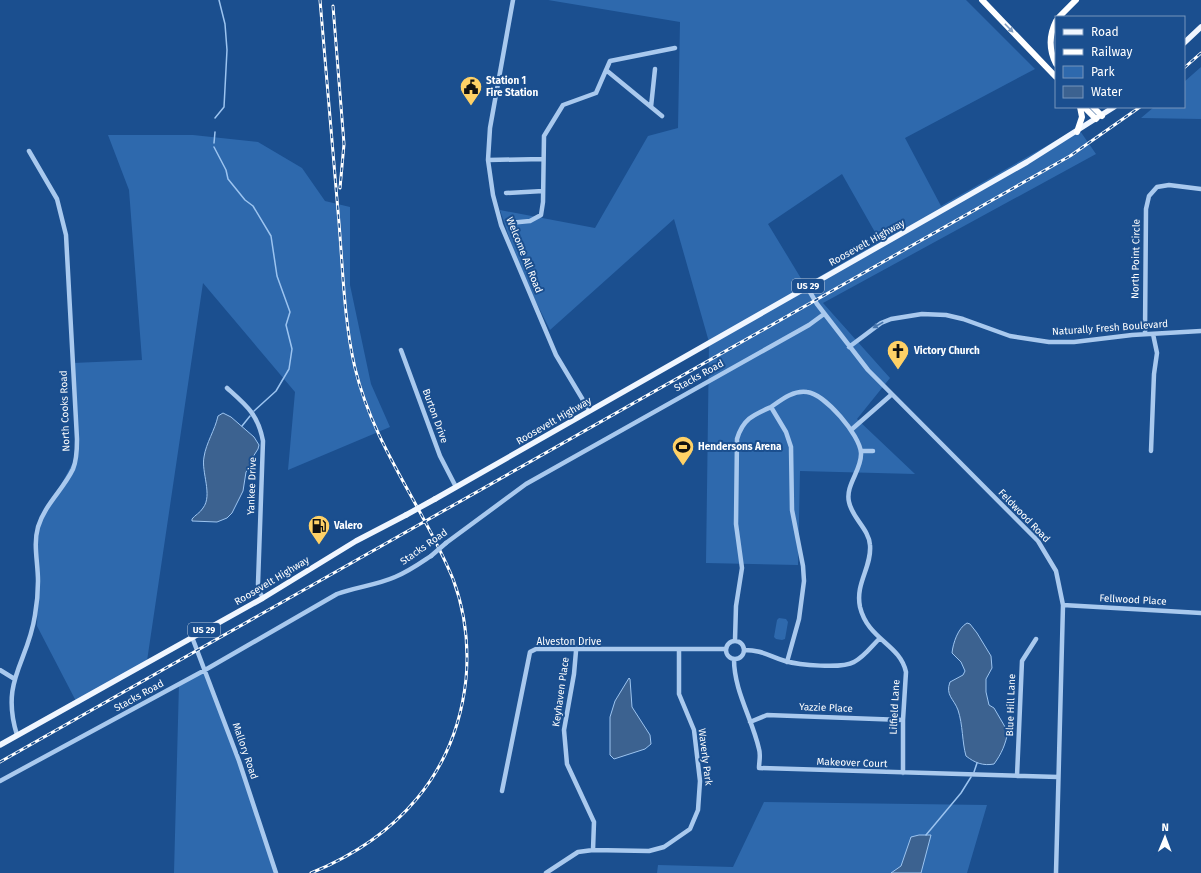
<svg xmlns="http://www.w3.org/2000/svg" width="1201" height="873" font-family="'Fira Sans',sans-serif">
	<rect width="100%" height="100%" fill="#1b4f8f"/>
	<path fill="#2e69ad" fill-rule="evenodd" d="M548 0H966L1035 69 905 138 941 206 1078 128 1096 154 823 303 890 378 857 419 915 474 800 471 798 565 706 563 709 342 674 219 550 330 520 270 500 210 595 228 648 136 678 128 680 22ZM842 174 880 241 805 285 768 224Z
		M1201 67V119L1141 118 1154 107H1184V82Z
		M108 135H193L258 142 302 168 325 201 350 207V285L371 384 390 427 288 470 295 392 203 283 147 661 78 705 37 626 38 591 35 544 41 522 77 455 73 363 142 360 129 190Z
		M779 618 786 619 788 622 785 639 782 640 776 639 774 637 777 620Z
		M206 669 278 873H174L179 683Z
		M764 802 987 805 967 873H657L658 865 733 867Z"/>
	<path fill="#3c6290" stroke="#9cc4f0" d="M223 413 231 417 254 437 259 445 258 449 251 460 250 467 246 472 243 491 232 513 227 518 217 522 192 521V519C195 515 200 513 203 508 213 495 201 472 204 457 206 443 215 430 218 416Z
		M967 623 970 624 977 633 991 656 992 668 986 679V692L989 705 994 708 1008 732C1005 745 1002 753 994 764 983 766 975 763 966 756 962 742 963 725 958 710 954 699 945 695 950 682L963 675 965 671 961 662 952 653C953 643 958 628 967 623Z
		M629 678 630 679 632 707 650 735 651 744 645 749 614 759 610 755V717L615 701Z
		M919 835H931L921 873H891L901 866 911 837Z"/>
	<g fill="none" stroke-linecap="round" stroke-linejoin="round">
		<path stroke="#9cc4f0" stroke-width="1.5" d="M215 118 224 107 227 50 225 24 219 0
			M214 143 215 132
			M214 147 226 170 228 179 245 200 253 206 271 236 277 276 290 312 286 325 292 349 289 369 276 391 254 411
			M242 426 250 416
			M974 772 977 763
			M926 835 961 793 971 777"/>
		<path stroke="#a9c9ee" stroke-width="4.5" d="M513 0 490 128 488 160 493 195 501 225 556 355 589 410
			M606 70 662 116
			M651 107 655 69
			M488 160 543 159
			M506 193 543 191
			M509 223 530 221 541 215 543 202 544 136 563 105 596 93 610 61 675 48
			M807 287 817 304 868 370 1038 541 1056 571 1063 605 1056 873
			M1145 334 1146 209 1149 196 1157 187 1169 185 1201 189
			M849 347 881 323 891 319 922 314 946 315 963 319 1010 336 1049 342H1074L1132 335 1201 331
			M401 350 440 456 456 487
			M227 388C246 405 258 414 263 441L258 584 259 591 263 598
			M771 407C781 400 793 390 807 392 825 394 860 435 861 453 862 470 845 485 849 502 852 518 869 529 870 545 872 567 855 583 860 607 868 640 900 644 906 672L903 720V773
			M851 430 891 395
			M861 451H873
			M1151 451 1154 374 1157 353 1153 334
			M446 543 526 484 809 325 824 314
			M1063 605 1201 613
			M192 637 239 761 276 873
			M735 640 736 606 742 568 736 524 737 439C743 419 753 415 771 407L786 432 791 447 792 510 803 566 804 581 799 619 787 662
			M726 650a9 9 0 1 1 18 0a9 9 0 1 1-18 0Z
			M744 650C763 650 768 656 785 661 799 665 842 669 854 662 864 657 871 647 879 639
			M576 651 574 674 564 730 567 764 594 822 593 850
			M734 659C734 691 752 718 759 749 761 755 759 762 759 768L1058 777
			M0 670 13 678
			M750 722 767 715 903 720
			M17 735C0 680 28 663 35 615 37 604 38 592 38 581 38 562 33 545 38 527 45 504 63 490 73 469 77 460 77 449 77 439L66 235 57 199 29 151
			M1017 776 1022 661 1036 639
			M0 781 205 670 337 594C356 587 377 585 395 577 408 572 419 564 431 556
			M502 791 530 652 536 649H726
			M546 873 578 852 593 850 649 851 664 847 690 829 698 810 700 781 694 730 679 694V651"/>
		<path stroke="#f0f6ff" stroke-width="5.5" d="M1184 43 1201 27
			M435 499 1027 162 1114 107
			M0 745 263 598 356 541 406 515"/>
		<path stroke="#fff" stroke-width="6" d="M982 0 1056 77
			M1059 17 1076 0
			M1056 21C1049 35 1049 50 1056 64
			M1084 107 1096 119
			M1093 107 1102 116
			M1077 132 1082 117 1080 107"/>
		<g stroke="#fff" stroke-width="3">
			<path id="rail" d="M333 6 344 144 340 188
				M1184 68 1201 53
				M0 762 1070 156 1140 107
				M311 873C397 838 456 774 466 679 469 645 465 611 453 579 423 506 374 447 355 368 344 321 343 271 339 223 333 149 326 74 320 0"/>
		</g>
		<use href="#rail" stroke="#1b4f8f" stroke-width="1.5" stroke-dasharray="4.5" stroke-linecap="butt"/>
		<path stroke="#a9c9ee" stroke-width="4.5" d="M431 556 446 543"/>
		<path stroke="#f0f6ff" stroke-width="5.5" d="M406 515 435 499"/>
	</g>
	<defs><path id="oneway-solid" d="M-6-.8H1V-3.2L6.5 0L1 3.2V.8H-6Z"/></defs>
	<use fill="#829ec1" href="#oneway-solid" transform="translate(1009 28) rotate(46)"/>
	<use fill="#4674ac" href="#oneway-solid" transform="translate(878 325) rotate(151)"/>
	<defs>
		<g id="civic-pin" transform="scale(1.15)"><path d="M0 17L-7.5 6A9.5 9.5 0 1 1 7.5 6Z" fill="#ffd166" stroke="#1b4f8f"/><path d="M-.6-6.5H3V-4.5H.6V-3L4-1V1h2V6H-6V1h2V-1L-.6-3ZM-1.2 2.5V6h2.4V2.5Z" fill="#111"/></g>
		<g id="church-pin" transform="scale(1.15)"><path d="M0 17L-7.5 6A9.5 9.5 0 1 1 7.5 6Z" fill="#ffd166" stroke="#1b4f8f"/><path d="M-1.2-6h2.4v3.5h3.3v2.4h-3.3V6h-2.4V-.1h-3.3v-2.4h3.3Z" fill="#111"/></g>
		<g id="stadium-pin" transform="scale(1.15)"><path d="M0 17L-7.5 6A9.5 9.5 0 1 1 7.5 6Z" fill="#ffd166" stroke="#1b4f8f"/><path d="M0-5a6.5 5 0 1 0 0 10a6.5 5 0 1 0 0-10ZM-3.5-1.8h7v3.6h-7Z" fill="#111"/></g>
		<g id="fuel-pin" transform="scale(1.15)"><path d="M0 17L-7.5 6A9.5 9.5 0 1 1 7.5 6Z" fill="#ffd166" stroke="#1b4f8f"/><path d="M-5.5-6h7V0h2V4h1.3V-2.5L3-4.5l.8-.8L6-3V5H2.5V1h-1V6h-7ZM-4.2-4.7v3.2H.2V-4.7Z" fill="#111"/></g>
	</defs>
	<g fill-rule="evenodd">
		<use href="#civic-pin" x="471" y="87"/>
		<use href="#church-pin" x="898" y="351"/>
		<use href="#stadium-pin" x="683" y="447"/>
		<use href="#fuel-pin" x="319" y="526"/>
	</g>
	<g text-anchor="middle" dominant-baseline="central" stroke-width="4" stroke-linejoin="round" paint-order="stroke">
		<g fill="#1b4f8f" stroke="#bbcadd" stroke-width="1">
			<rect x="792" y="279" width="32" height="14" rx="3"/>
			<rect x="188" y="623" width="32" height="14" rx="3"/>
		</g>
		<g font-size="9" font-weight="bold" fill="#fff">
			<text x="808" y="286">US 29</text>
			<text x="204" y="630">US 29</text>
		</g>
		<g font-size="10" font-weight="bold" fill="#fff" stroke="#1b4f8f" text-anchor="start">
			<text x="486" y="81">Station 1<tspan x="486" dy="12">Fire Station</tspan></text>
			<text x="914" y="351">Victory Church</text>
			<text x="698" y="447">Hendersons Arena</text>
			<text x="334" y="526">Valero</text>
		</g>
		<g font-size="10" fill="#fff" stroke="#1b4f8f">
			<text transform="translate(867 243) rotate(-29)">Roosevelt Highway</text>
			<text transform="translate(524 255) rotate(68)">Welcome All Road</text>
			<text transform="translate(1136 259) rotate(-89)">North Point Circle</text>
			<text transform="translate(1110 328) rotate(-4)">Naturally Fresh Boulevard</text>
			<text transform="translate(699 376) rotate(-29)">Stacks Road</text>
			<text transform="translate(65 411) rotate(-92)">North Cooks Road</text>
			<text transform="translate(435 416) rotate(70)">Burton Drive</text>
			<text transform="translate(554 421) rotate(-30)">Roosevelt Highway</text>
			<text transform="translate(252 486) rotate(-88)">Yankee Drive</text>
			<text transform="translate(1024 516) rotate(46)">Feldwood Road</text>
			<text transform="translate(424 547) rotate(-35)">Stacks Road</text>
			<text transform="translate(272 581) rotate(-31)">Roosevelt Highway</text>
			<text transform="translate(1133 600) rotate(3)">Fellwood Place</text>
			<text x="569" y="642">Alveston Drive</text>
			<text transform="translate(561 692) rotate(-82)">Keyhaven Place</text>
			<text transform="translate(139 696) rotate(-29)">Stacks Road</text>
			<text transform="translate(1011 705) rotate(-88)">Blue Hill Lane</text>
			<text transform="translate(895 707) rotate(-87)">Lilfield Lane</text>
			<text transform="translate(826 708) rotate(2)">Yazzie Place</text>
			<text transform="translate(245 751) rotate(71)">Mallory Road</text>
			<text transform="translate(705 757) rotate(83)">Waverly Park</text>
			<text transform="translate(852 763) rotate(2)">Makeover Court</text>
		</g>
	</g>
	<rect x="1055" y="16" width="130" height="92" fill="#1b4f8f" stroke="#7695bc"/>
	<rect x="1063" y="29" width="20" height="6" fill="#f0f6ff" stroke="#7695bc"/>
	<text x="1091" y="36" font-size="12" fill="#ffffff">Road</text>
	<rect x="1063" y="49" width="20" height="6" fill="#ffffff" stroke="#7695bc"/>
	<text x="1091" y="56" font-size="12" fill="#ffffff">Railway</text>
	<rect x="1063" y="66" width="20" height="12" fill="#2e69ad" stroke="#7695bc"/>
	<text x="1091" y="76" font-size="12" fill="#ffffff">Park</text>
	<rect x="1063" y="86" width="20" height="12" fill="#3c6290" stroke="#7695bc"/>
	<text x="1091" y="96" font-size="12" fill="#ffffff">Water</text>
	<g transform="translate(1165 837) rotate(1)" stroke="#1b4f8f" stroke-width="3" paint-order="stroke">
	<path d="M0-3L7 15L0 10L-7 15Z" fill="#ffffff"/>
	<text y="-6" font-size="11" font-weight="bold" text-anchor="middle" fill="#ffffff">N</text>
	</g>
</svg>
